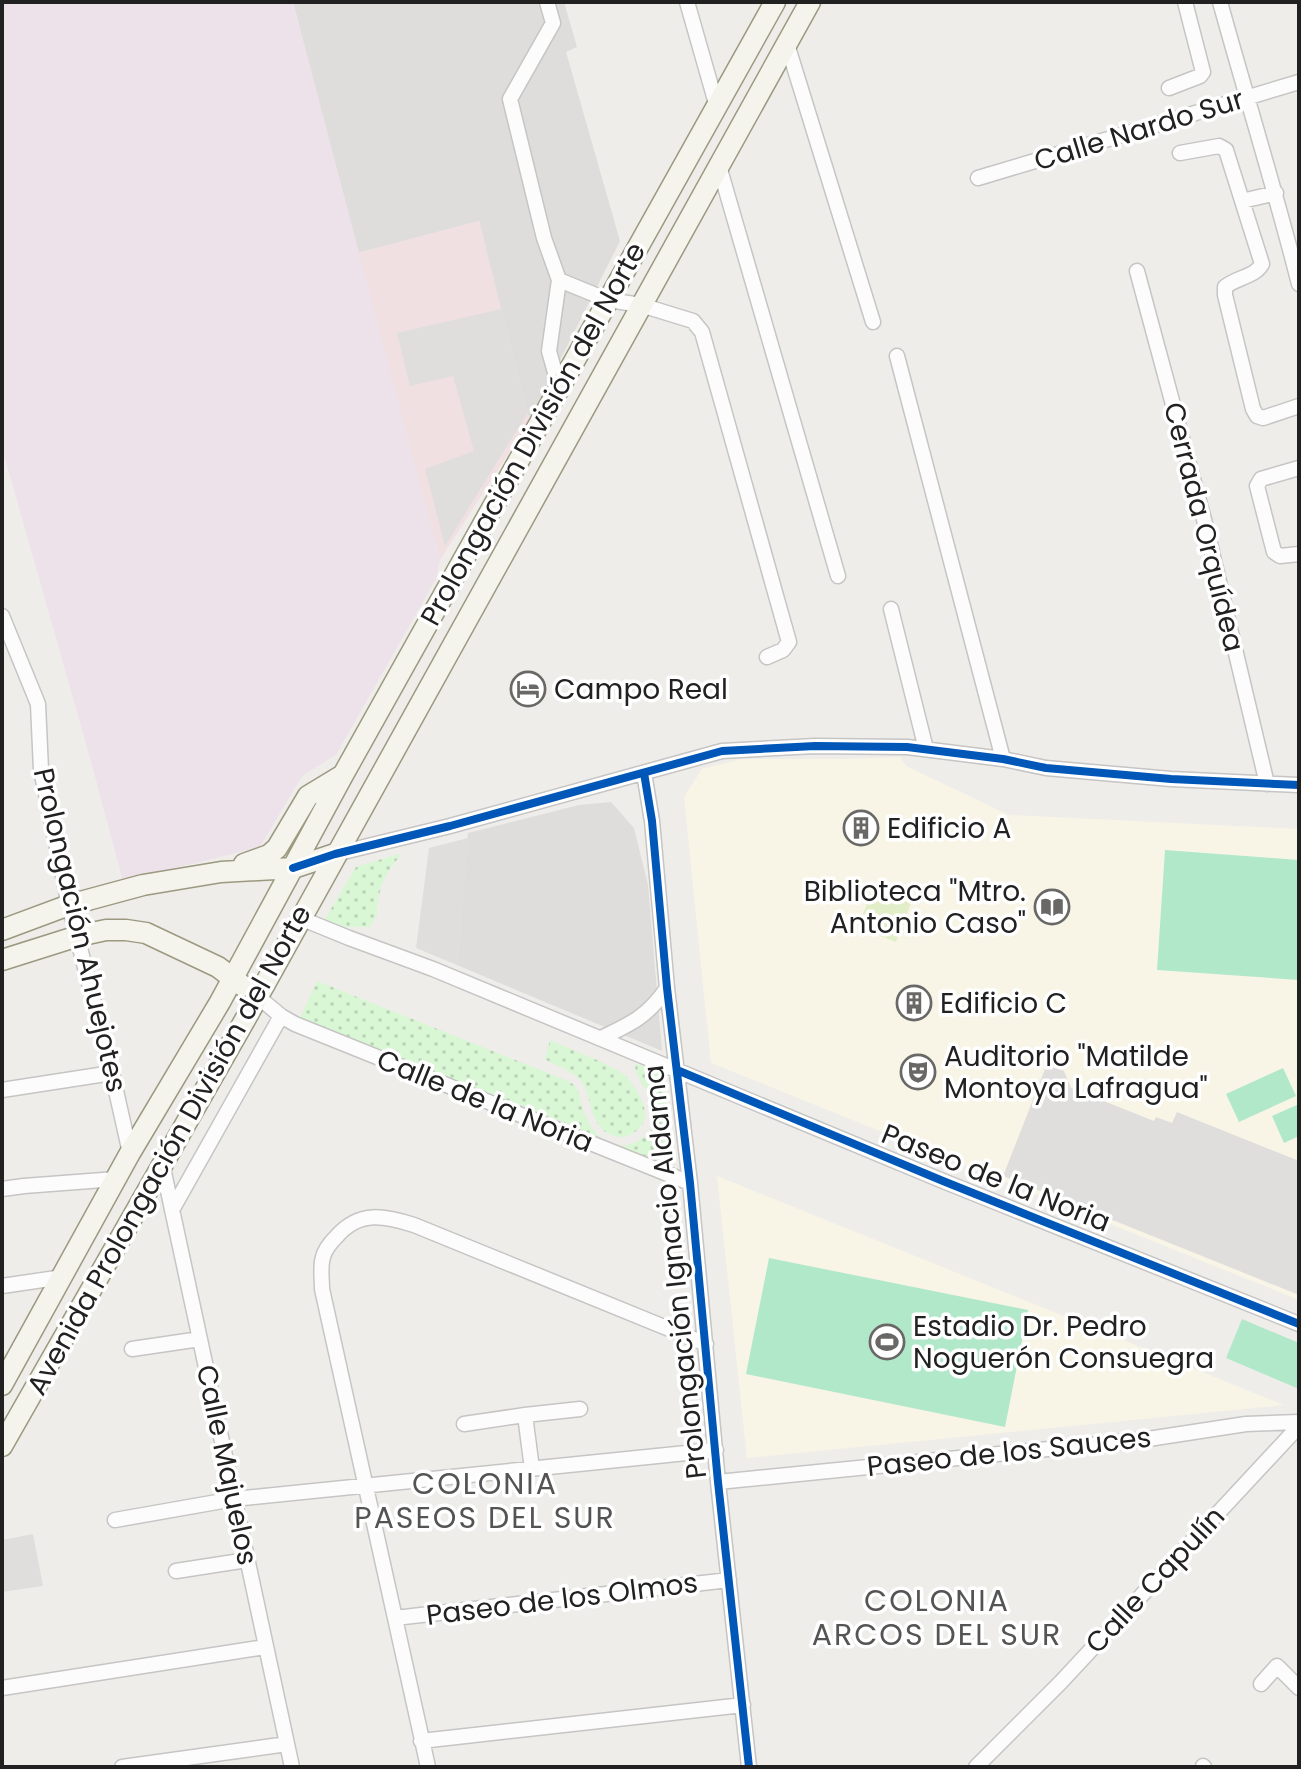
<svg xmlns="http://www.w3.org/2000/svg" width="1301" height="1769" font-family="Poppins,sans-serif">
	<defs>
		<pattern id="park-dots" width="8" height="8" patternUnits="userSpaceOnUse" patternTransform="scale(2)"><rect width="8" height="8" fill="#d9f6d5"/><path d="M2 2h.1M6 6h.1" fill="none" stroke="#bad3b7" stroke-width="1.8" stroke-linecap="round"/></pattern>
	</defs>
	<rect width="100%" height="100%" fill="#efedea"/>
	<path fill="#dedddb" d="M293 2H564L577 47 566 52 620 241 531 418 527 414 479 221 358 253Z
		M611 802 634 828 648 885 662 1051 457 965 468 833 579 805Z"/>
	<path fill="#f1e0e1" d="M479 221 527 414 531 418 440 560 358 253Z"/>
	<path fill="#ede2ea" d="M2 2H293L440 560 437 577 336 755 302 776 260 847 123 881 90 758 2 448Z"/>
	<path fill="#f8f5e6" d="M900 757 906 766 1009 815 1299 829V1300L711 1063 684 797 702 769 742 759H847Z
		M717 1176 1284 1405 747 1458Z"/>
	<path fill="url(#park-dots)" d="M402 853 389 870 382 884 378 899 377 915 370 927H345L325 919 356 867Z
		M317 981 568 1081C571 1083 575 1085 577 1089 580 1093 580 1101 582 1106 590 1133 611 1157 640 1140 648 1135 655 1125 655 1115 656 1096 635 1082 635 1064L662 1071 672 1176 300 1018Z
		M550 1040C565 1047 618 1067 627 1077 634 1086 646 1103 645 1115 644 1132 623 1142 609 1134 586 1122 595 1092 577 1077 568 1069 554 1065 545 1059Z"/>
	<path fill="#e1eec7" d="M873 888 911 903 896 942 858 927Z"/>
	<path fill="#b2e8ca" d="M1165 850 1299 860V980L1157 970Z
		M1283 1068 1296 1096 1239 1122 1226 1094Z
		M1299 1104V1136L1284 1143 1272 1116Z
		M769 1258 1028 1310 1005 1427 746 1374Z
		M1242 1319 1299 1343V1389L1226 1358Z"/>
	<path fill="#dfdedd" d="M501 309 527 414 445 546 425 469 474 451 453 376 410 386 397 333Z
		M468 838 457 965 416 948 429 848Z
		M1047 1064 1064 1071 1071 1088 1154 1121 1156 1117 1172 1123 1177 1112 1299 1161V1295L1003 1176Z
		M33 1534 43 1586 2 1592V1540Z"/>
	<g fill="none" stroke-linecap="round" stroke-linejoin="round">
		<g stroke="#c6c5c4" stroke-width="17">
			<path id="street" d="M547 2 553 23 510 99 544 238 559 280 549 351 559 387
				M687 2 717 107
				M1220 2C1246 96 1275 189 1299 284
				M787 44 873 322
				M1169 88 1200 76 1203 72 1185 2
				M1180 153 1219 146 1226 150 1262 264C1255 277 1237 277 1225 287V295L1253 409 1257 416 1263 418 1299 406
				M719 166 838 576
				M978 178 1299 82
				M1242 201 1276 193
				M1137 271 1206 527 1267 784
				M559 280 608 300 641 305 693 321 702 332 789 642 783 650 767 657
				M897 356 1003 759
				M1299 468 1261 479 1257 486 1274 552 1280 556 1299 554
				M891 609 926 749
				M2 616 38 704 41 770 69 905 112 1073 130 1153
				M644 773 652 821 667 988 690 1183 718 1482 749 1767
				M335 854 450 826 722 751 815 746 907 747 1003 759 1046 768 1171 779 1299 785
				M300 918 349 938 433 969 943 1181 1299 1324
				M257 996 281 1016 295 1024 690 1183
				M601 1038C631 1024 648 1016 667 988
				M2 1090 112 1073
				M162 1163 292 1767
				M2 1189 24 1186 116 1179
				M172 1210 281 1016
				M2 1286 63 1277
				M132 1349 200 1339
				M525 1415 580 1409
				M464 1424 525 1415 532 1469
				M718 1482 1148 1439 1246 1424 1299 1422
				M115 1520 234 1499 716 1450
				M176 1571 247 1560
				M395 1618 729 1580
				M1261 1684 1277 1666 1299 1688
				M2 1688 265 1647
				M421 1741 743 1705
				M1203 1766 1204 1767
				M122 1767 287 1744
				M428 1767 322 1289C322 1279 320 1266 323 1257 325 1249 332 1241 337 1236 360 1210 385 1216 414 1225L706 1344
				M976 1767 1061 1682 1299 1426"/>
		</g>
		<g stroke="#9b9980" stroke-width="23">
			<path id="secondary" d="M244 864 269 855 277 848 308 796 341 776
				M2 930 69 905 143 885 221 872 293 868 335 854
				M2 960 78 936 106 930H126L146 933 218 967 243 986
				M2 1385 130 1153 220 1002 343 775 775 2
				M2 1446 246 1018 810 2"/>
		</g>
		<use href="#street" stroke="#fdfcfc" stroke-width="14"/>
		<use href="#secondary" stroke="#f4f4ec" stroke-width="20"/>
		<g stroke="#fff" stroke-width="13">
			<path id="cycleway" d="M644 773 652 821 667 988 690 1183 718 1482 749 1767
				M293 868 335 854 450 826 722 751 815 746 907 747 1003 759 1046 768 1171 779 1299 785
				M677 1070 943 1181 1299 1324"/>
		</g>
		<use href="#cycleway" stroke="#0057b8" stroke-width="8"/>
	</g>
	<defs>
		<g id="hotel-ring" transform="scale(1.8)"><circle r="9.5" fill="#fff" stroke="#696867" stroke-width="1.5"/><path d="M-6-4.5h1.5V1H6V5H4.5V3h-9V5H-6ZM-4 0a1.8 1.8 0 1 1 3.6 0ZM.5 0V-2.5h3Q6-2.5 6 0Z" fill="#696867"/></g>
		<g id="building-ring" transform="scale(1.8)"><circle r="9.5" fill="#fff" stroke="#696867" stroke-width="1.5"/><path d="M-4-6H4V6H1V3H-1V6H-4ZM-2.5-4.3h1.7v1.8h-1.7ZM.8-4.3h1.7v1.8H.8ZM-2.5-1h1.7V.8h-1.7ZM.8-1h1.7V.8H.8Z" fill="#696867"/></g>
		<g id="library-ring" transform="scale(1.8)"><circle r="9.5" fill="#fff" stroke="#696867" stroke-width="1.5"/><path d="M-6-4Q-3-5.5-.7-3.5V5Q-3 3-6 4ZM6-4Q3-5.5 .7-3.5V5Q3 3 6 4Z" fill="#696867"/></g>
		<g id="theatre-ring" transform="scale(1.8)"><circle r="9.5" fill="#fff" stroke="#696867" stroke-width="1.5"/><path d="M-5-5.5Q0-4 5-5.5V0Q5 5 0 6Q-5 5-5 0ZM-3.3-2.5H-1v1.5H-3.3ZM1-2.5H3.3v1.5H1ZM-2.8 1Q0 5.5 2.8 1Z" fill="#696867"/></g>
		<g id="stadium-ring" transform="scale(1.8)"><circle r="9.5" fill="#fff" stroke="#696867" stroke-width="1.5"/><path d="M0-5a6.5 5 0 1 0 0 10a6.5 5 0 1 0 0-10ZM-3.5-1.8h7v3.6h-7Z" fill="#696867"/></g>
	</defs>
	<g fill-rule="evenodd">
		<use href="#hotel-ring" x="528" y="689"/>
		<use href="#building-ring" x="861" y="828"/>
		<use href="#library-ring" x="1052" y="907"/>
		<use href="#building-ring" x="914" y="1003"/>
		<use href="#theatre-ring" x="918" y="1072"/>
		<use href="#stadium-ring" x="887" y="1342"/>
	</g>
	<g text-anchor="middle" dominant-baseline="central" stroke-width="7" stroke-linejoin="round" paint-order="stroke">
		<g font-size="28" fill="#212121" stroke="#fff">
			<text transform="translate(1139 130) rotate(-17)">Calle Nardo Sur</text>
			<text transform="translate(533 434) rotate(-61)">Prolongación División del Norte</text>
			<text transform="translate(1204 527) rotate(76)">Cerrada Orquídea</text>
			<text transform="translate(80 930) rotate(77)">Prolongación Ahuejotes</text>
			<text transform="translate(485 1101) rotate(22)">Calle de la Noria</text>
			<text transform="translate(169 1150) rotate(-61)">Avenida Prolongación División del Norte</text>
			<text transform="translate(996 1178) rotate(22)">Paseo de la Noria</text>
			<text transform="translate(675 1272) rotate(-96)">Prolongación Ignacio Aldama</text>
			<text transform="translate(1009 1452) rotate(-6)">Paseo de los Sauces</text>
			<text transform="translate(227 1465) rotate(78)">Calle Majuelos</text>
			<text transform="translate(1155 1580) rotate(-47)">Calle Capulín</text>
			<text transform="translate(562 1599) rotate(-7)">Paseo de los Olmos</text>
		</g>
		<g font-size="28" fill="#212121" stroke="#fff" text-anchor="start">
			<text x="554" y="689">Campo Real</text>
			<text x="887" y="828">Edificio A</text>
			<text x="1026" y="891" text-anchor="end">Biblioteca "Mtro.<tspan x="1026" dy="32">Antonio Caso"</tspan></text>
			<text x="940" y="1003">Edificio C</text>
			<text x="944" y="1056">Auditorio "Matilde<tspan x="944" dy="32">Montoya Lafragua"</tspan></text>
			<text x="913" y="1326">Estadio Dr. Pedro<tspan x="913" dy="32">Noguerón Consuegra</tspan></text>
		</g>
		<g font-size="30" letter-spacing="2" fill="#545454" stroke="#fff">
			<text x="485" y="1483">COLONIA<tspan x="485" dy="34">PASEOS DEL SUR</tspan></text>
			<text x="937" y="1600">COLONIA<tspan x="937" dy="34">ARCOS DEL SUR</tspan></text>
		</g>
	</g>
	<rect width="1301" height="1769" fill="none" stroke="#212121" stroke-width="8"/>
</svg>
